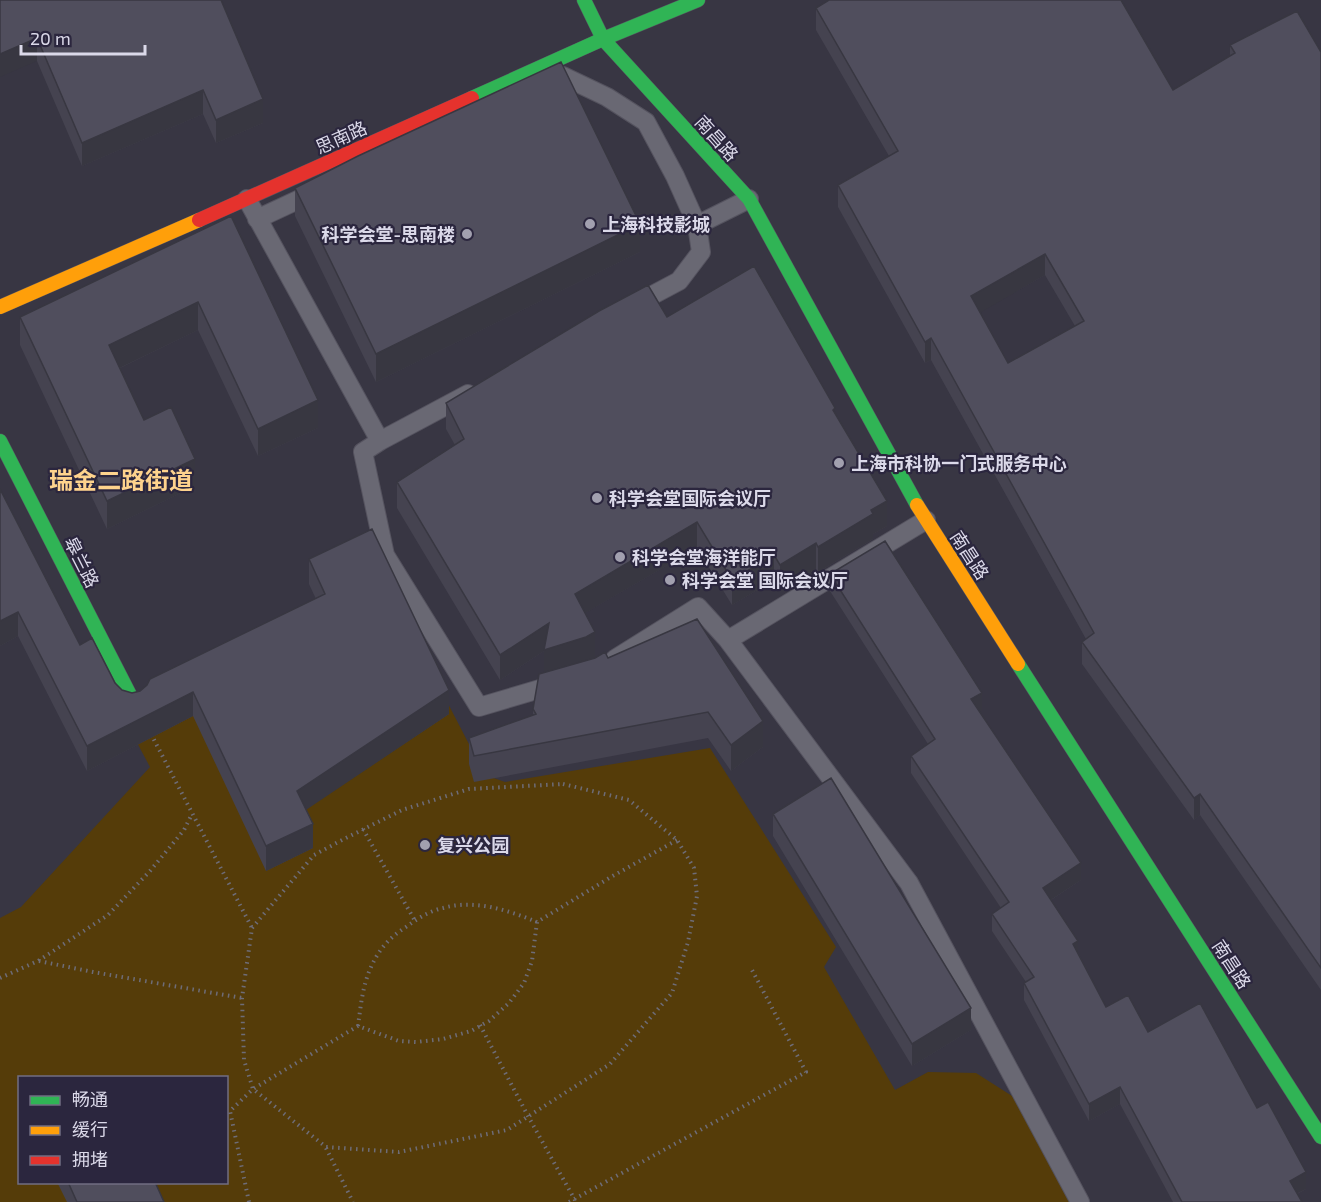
<svg xmlns="http://www.w3.org/2000/svg" width="1321" height="1202" font-family="'Exo 2','Noto Sans SC',sans-serif">
	<rect width="100%" height="100%" fill="#383643"/>
	<path fill="#553c09" fill-rule="evenodd" d="M386 584 485 775 505 782 710 748 836 947 824 967 895 1090 928 1072 976 1073 1023 1103 1075 1202H0V918L21 907 150 767 118 707ZM20 1078H226V1182H20Z"/>
	<g fill="none" stroke-linecap="round" stroke-linejoin="round">
		<g stroke="#55535f" stroke-width="20">
			<path id="lane" d="M548 83 563 76 607 97 646 122 675 176 697 225
				M247 199 380 441 468 394
				M257 219 317 191
				M632 306 679 281 701 252 697 225 749 199
				M380 441 363 452 385 555 479 707 560 683
				M728 640 909 883 1080 1202
				M615 659 698 607 728 640 926 520"/>
		</g>
		<g stroke="#55535f" stroke-width="15">
			<path id="fast" d="M584 0 603 39 749 199 917 505
				M472 98 603 39 698 0
				M0 441 132 699
				M1018 664 1321 1137"/>
		</g>
		<g stroke="#55535f" stroke-width="15">
			<path id="slow" d="M0 307 199 220
				M917 505 1018 664"/>
		</g>
		<g stroke="#55535f" stroke-width="15">
			<path id="jam" d="M199 220 472 98"/>
		</g>
		<path stroke="#6e6c77" stroke-width="4" stroke-dasharray="1.5 4.5" stroke-linecap="butt" d="M151 734 252 928
			M563 784 629 800 677 840 694 868 697 896 688 942 672 993 610 1064 507 1130 399 1152 326 1147 253 1089 244 1060 242 998 252 928 314 855 344 839 402 810 469 789Z
			M363 829 415 921
			M39 961 93 972 242 998
			M0 978 38 961 108 915 150 871 184 830 192 814
			M480 1025 528 1116 576 1202
			M358 1026C361 1004 363 980 375 959 382 946 393 935 406 927 417 919 429 911 443 908 474 899 508 910 537 922
			M326 1148 353 1202
			M249 1202 230 1111 253 1089 358 1026 399 1041 416 1042 443 1039 471 1031 489 1021 509 1003 524 983 532 961 537 922 611 877 677 840
			M569 1202 806 1072 752 970"/>
		<use href="#lane" stroke="#696873" stroke-width="18"/>
		<use href="#fast" stroke="#30b455" stroke-width="14"/>
		<use href="#slow" stroke="#ff9f0a" stroke-width="14"/>
		<use href="#jam" stroke="#e5322d" stroke-width="14"/>
	</g>
	<path fill="#454350" fill-rule="evenodd" d="M0 0H221L263 123 216 143 203 114 82 166 37 61Z
		M816 8 1173 90 1230 56V45L1321 52V990L1200 815 1194 820 1082 664V642L1086 639 931 360 925 363 838 207V185L889 156 816 30ZM1045 275 1075 326 1008 363 980 312Z
		M295 188 640 252 376 382 295 216Z
		M231 216 318 428 258 456 198 330 120 368 144 420 195 486 107 529 20 345V317Z
		M667 317 835 414 887 526 873 534V539L818 572 816 569 780 590 774 580 732 605 697 548 585 613 594 658H608L697 619 763 747 731 771 708 738 474 782 469 764V738L533 715V709L544 673V651L500 680 397 508V482L455 445 446 429V403Z
		M0 489 80 645 122 690 132 693 140 691 316 599 309 584V559L449 714 306 809 313 848 266 871 193 716 87 771 18 636 0 646Z
		M830 574 982 710 979 711 1081 880 1051 900 1106 1007 1148 1032 1257 1108 1306 1189 1297 1194 1302 1202H1173L1120 1104 1089 1121 1024 1000V983L1026 982 992 931V914L1001 908 911 773V756L928 744 830 591Z
		M773 814 971 1030 912 1066 773 836Z
		M57 1182H155L164 1202H67Z"/>
	<path fill="#383741" d="M37 38V61L0 77V54Z
		M203 90V114L82 166V143Z
		M263 99V123L216 143V120Z
		M640 224V252L376 382V354Z
		M1045 254V275L971 318V296Z
		M198 302V330L109 373V345Z
		M931 338V360L925 363V342Z
		M318 400V428L258 456V429Z
		M195 459V486L107 529V501Z
		M887 501V526L873 534V539L818 572V547L871 510Z
		M697 522V548L575 619V594Z
		M816 543V569L780 590V565Z
		M774 555V580L732 605V580Z
		M18 612V636L0 646V621Z
		M549 623 595 632V658L544 676V651L500 680V655Z
		M449 690V714L297 816V791Z
		M193 692V716L87 771V746Z
		M982 693V710L971 716V699Z
		M763 721V747L731 771V745Z
		M1200 794V815L1194 820V798Z
		M313 824V848L266 871V846Z
		M1081 863V880L1043 905V888Z
		M1078 941V958L1073 944Z
		M971 1008V1030L912 1066V1044Z
		M1120 1087V1104L1089 1121V1104Z
		M1306 1172V1189L1290 1197V1181Z"/>
	<path fill="#504e5d" stroke="#383741" stroke-width="1.5" fill-rule="evenodd" d="M0 0H221L263 99 216 120 203 90 82 143 37 38 0 54Z
		M829 0H1121L1173 90 1235 53 1230 45 1297 11 1321 52V968L1200 794 1194 798 1082 642 1094 633 931 338 925 342 838 185 898 151 816 8ZM1045 254 1084 321 1008 363 971 296Z
		M561 62 640 224 376 354 295 188 358 156Z
		M231 216 318 400 258 429 198 302 109 345 144 420 171 407 195 459 107 501 20 317Z
		M754 266 835 408 833 410 887 501 871 510 873 514 818 547 816 543 780 565 774 555 732 580 697 522 575 594 595 632 586 637 544 650 549 623 500 655 397 482 464 439 446 403 599 311 648 285 667 317Z
		M0 489 80 645 92 638 115 683 122 690 132 693 140 691 147 685 150 679 325 594 309 559 372 529 449 690 297 791 313 824 266 846 193 692 87 746 18 612 0 621Z
		M885 541 982 693 971 699 1081 863 1043 888 1078 941 1073 944 1106 1007 1128 995 1148 1032 1200 1003 1257 1108 1268 1102 1306 1172 1290 1181 1302 1202H1182L1120 1087 1089 1104 1024 983 1034 977 992 914 1009 902 911 756 935 739 830 574Z
		M697 619 763 721 731 745 708 712 474 756 469 738 536 714 533 709 539 674 595 658 605 652 608 658Z
		M831 778 971 1008 912 1044 773 814Z
		M68 1182H155L164 1202H77Z"/>
	<g fill="#a2a0af" stroke="#2b263e" stroke-width="2">
		<circle cx="590" cy="224" r="6"/>
		<circle cx="467" cy="234" r="6"/>
		<circle cx="839" cy="463" r="6"/>
		<circle cx="597" cy="498" r="6"/>
		<circle cx="620" cy="557" r="6"/>
		<circle cx="670" cy="580" r="6"/>
		<circle cx="425" cy="845" r="6"/>
	</g>
	<g text-anchor="middle" dominant-baseline="central" stroke-width="4.5" stroke-linejoin="round" paint-order="stroke">
		<g font-size="18" fill="#dbd9e9" stroke="#2b263e">
			<text transform="translate(341 137) rotate(-24)">思南路</text>
			<text transform="translate(717 138) rotate(48)">南昌路</text>
			<text transform="translate(970 555) rotate(57)">南昌路</text>
			<text transform="translate(82 562) rotate(63)">皋兰路</text>
			<text transform="translate(1232 964) rotate(57)">南昌路</text>
		</g>
		<g font-size="18" font-weight="bold" fill="#dbd9e9" stroke="#2b263e" text-anchor="start">
			<text x="602" y="224">上海科技影城</text>
			<text x="455" y="234" text-anchor="end">科学会堂-思南楼</text>
			<text x="851" y="463">上海市科协一门式服务中心</text>
			<text x="609" y="498">科学会堂国际会议厅</text>
			<text x="632" y="557">科学会堂海洋能厅</text>
			<text x="682" y="580">科学会堂 国际会议厅</text>
			<text x="437" y="845">复兴公园</text>
		</g>
		<g font-size="24" font-weight="bold" fill="#fed38d" stroke="#2b263e">
			<text x="121" y="479">瑞金二路街道</text>
		</g>
	</g>
	<rect x="18" y="1076" width="210" height="108" fill="#2b263e" stroke="#716e82" stroke-width="1.5"/>
	<rect x="30" y="1096" width="30" height="9" fill="#30b455" stroke="#716e82" stroke-width="1.5"/>
	<text x="72" y="1106" font-size="18" fill="#dbd9e9">畅通</text>
	<rect x="30" y="1126" width="30" height="9" fill="#ff9f0a" stroke="#716e82" stroke-width="1.5"/>
	<text x="72" y="1136" font-size="18" fill="#dbd9e9">缓行</text>
	<rect x="30" y="1156" width="30" height="9" fill="#e5322d" stroke="#716e82" stroke-width="1.5"/>
	<text x="72" y="1166" font-size="18" fill="#dbd9e9">拥堵</text>
	<path d="M21 45v9h124v-9" fill="none" stroke="#dbd9e9" stroke-width="3"/>
	<text x="30" y="45" font-size="18" fill="#dbd9e9" stroke="#2b263e" stroke-width="4.5" paint-order="stroke">20 m</text>
</svg>
